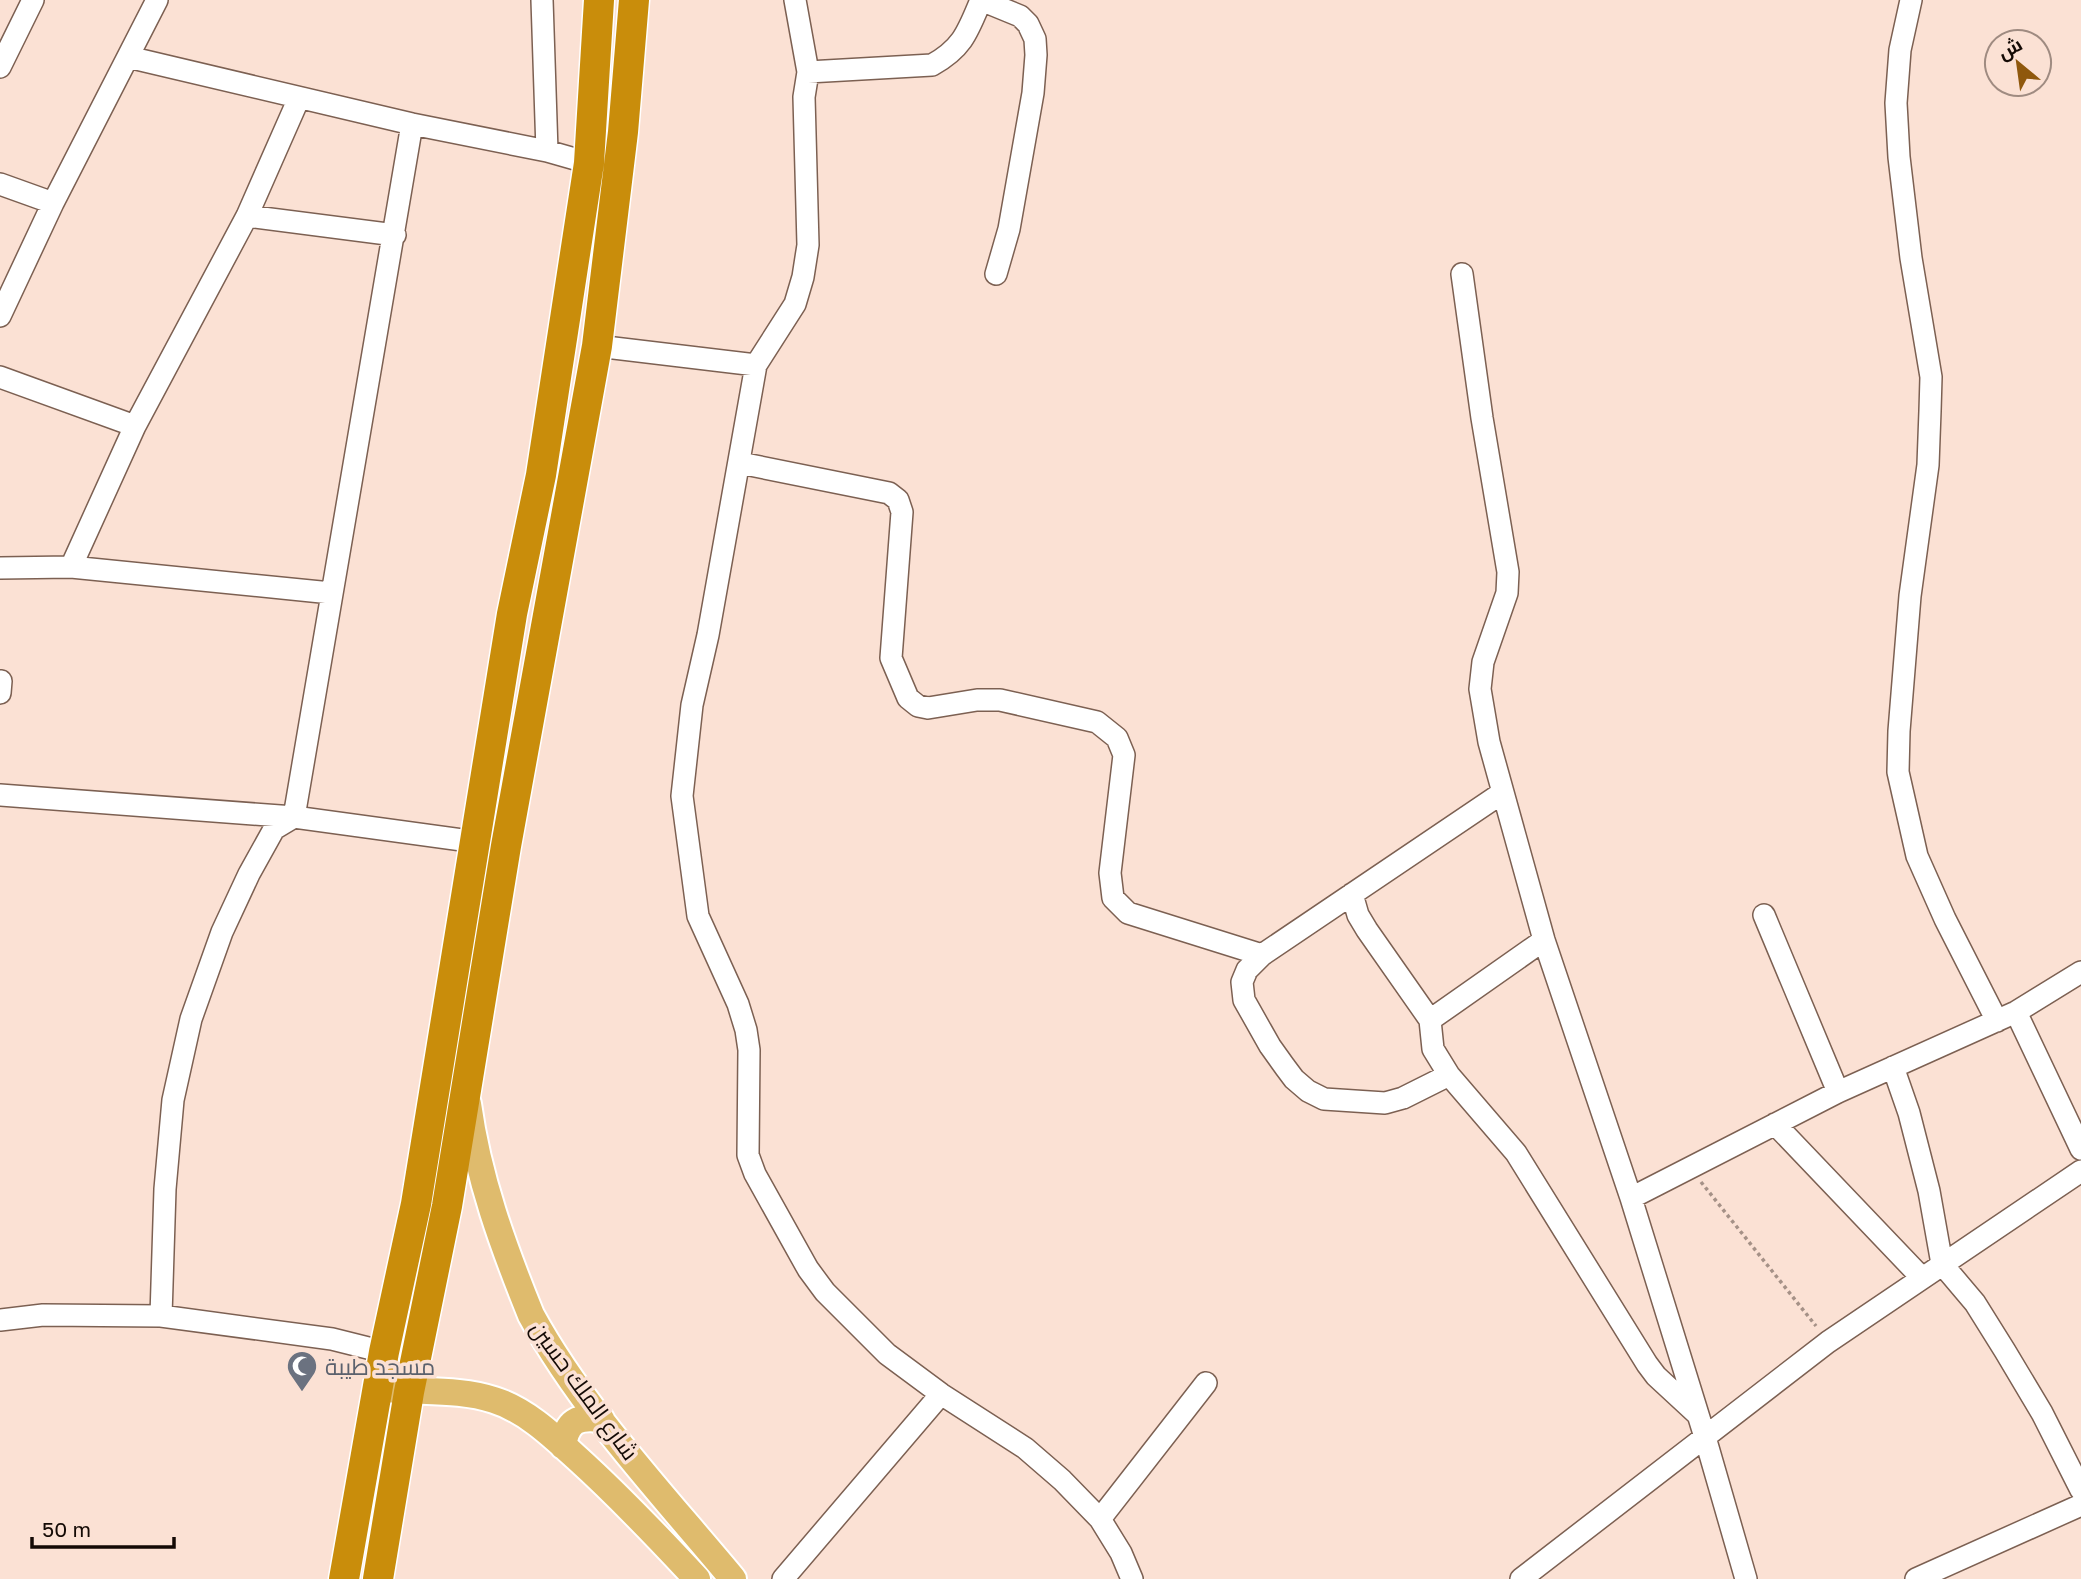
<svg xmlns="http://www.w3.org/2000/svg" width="2081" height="1579" font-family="'Golos Text',Cairo,sans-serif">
	<rect width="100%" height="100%" fill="#fbe1d4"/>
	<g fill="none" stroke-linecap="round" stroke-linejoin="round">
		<g stroke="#7c6052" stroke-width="24">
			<path id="minor" d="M542 0 547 151
				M795 0 808 72 804 97 808 245 803 277 795 304 756 365 708 635 692 705 682 796 698 916 738 1004 746 1030 749 1050 748 1155 755 1174 808 1269 825 1292 887 1354 941 1394 1025 1448 1062 1480 1100 1519 1121 1553 1132 1579
				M981 0 1020 16 1028 24 1035 39 1036 55 1033 93 1009 229 996 274
				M1911 0 1900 50 1896 103 1899 157 1911 258 1931 377 1930 411 1928 465 1910 596 1899 731 1898 772 1917 856 1945 919 1997 1021
				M128 57 412 124 547 151 589 163
				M0 67 33 0
				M808 72 932 65C963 48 968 31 981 0
				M0 184 53 203
				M247 216 395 235
				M1462 274 1482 418 1508 572 1507 593 1483 662 1480 689 1489 742 1544 940 1631 1198 1705 1437 1746 1579
				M0 316 53 203 157 0
				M597 346 756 365
				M0 377 135 426
				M740 463 889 493 898 500 902 512 891 658 908 698 918 706 928 708 977 700H1000L1097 722 1117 738 1124 755 1110 873 1113 898 1128 913 1262 955
				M71 567 135 426 247 216 299 98
				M0 568 71 567 331 593
				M0 693 1 681
				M0 795 294 817 506 846
				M1352 894 1358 915 1367 930 1430 1020 1433 1049 1449 1075 1516 1153 1647 1364 1656 1376 1696 1413
				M1764 915 1838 1092
				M2016 1012 2081 1149
				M1430 1020 1544 940
				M1893 1067 1909 1113 1929 1191 1942 1264 1975 1303 2005 1351 2042 1413 2081 1490
				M1449 1075 1403 1098 1385 1103 1324 1099 1308 1091 1294 1079 1285 1067 1270 1046 1244 1000 1242 982 1247 970 1262 955 1502 793
				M1775 1124 1922 1278
				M1631 1198 1838 1092 2016 1012 2081 972
				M161 1316 165 1189 173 1100 191 1019 222 932 249 874 274 829 294 817 412 124
				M0 1320 43 1315 161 1316 332 1339 384 1352
				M1100 1519 1206 1383
				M783 1579 941 1394
				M1521 1579 1828 1342 2081 1171
				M1916 1579 2081 1505"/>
		</g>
		<g stroke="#fff" stroke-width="30">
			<path id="major" d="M468 1104C478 1178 503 1246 531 1315 582 1409 665 1497 733 1579
				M378 1388C416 1393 458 1388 494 1400 526 1410 553 1436 577 1458 619 1496 658 1537 697 1579
				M563 1446C567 1421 577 1416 601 1419"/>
		</g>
		<g stroke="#fff" stroke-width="33">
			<path id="highway" d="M344 1579 384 1352 416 1204 512 614 541 475 589 163 599 0
				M378 1579 409 1392 447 1206 506 846 597 346 623 132 634 0"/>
		</g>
		<path stroke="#a59187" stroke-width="3.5" stroke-dasharray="3.5 3.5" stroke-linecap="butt" d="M1701 1182 1816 1326"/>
		<use href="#minor" stroke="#fff" stroke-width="21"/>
		<use href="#major" stroke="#dfbb6d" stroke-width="26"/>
		<use href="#highway" stroke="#c98d0b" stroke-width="30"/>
	</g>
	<defs>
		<g id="mosque-pin" transform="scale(1.575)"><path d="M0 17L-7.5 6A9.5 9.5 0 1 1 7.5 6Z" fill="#6b7280" stroke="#fbe1d4"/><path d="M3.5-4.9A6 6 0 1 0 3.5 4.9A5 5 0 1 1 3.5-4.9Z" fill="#fff"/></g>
	</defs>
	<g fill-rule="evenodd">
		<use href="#mosque-pin" x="302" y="1366"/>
	</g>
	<g text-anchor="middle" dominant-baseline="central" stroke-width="7" stroke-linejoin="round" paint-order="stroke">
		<g font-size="23" fill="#5b616d" stroke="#fbe1d4" text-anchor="start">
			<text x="325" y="1366">مسجد طيبة</text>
		</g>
		<g font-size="23" fill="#140a05" stroke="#fbe1d4">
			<text transform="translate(585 1390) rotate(54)">شارع الملك حسين</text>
		</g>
	</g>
	<g transform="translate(2018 63) rotate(331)"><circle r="33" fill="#fbe1d4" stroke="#9f8b81" stroke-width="2"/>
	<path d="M0-5L12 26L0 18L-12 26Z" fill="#8f580d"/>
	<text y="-10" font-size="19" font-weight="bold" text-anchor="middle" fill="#140a05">ش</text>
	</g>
	<path d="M32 1537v10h142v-10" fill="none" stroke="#140a05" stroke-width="3.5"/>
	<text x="42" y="1537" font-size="21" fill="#140a05" stroke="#fbe1d4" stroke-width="5" paint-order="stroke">50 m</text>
</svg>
